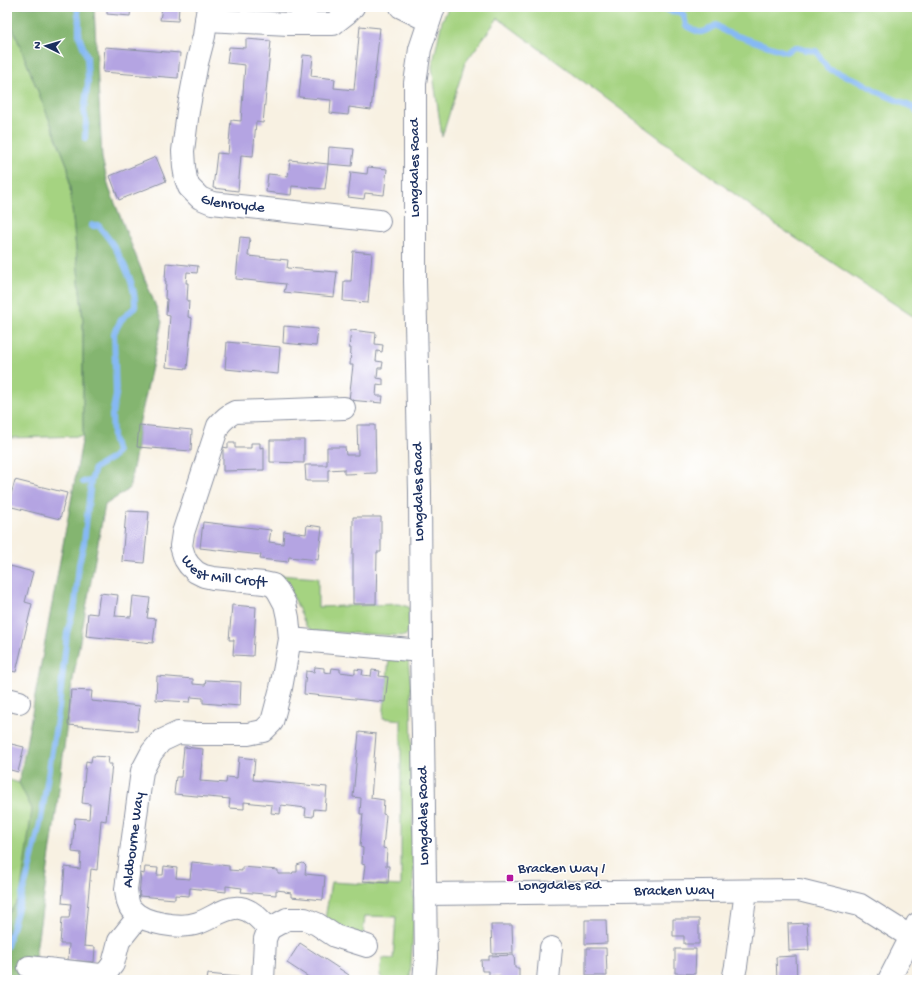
<svg xmlns="http://www.w3.org/2000/svg" width="924" height="987" font-family="'Gochi Hand',sans-serif">
	<rect width="100%" height="100%" fill="#fff"/>
	<filter id="ink" filterUnits="userSpaceOnUse"><feTurbulence type="fractalNoise" baseFrequency=".025" numOctaves="2"/><feDisplacementMap in="SourceGraphic" scale="8" xChannelSelector="R" yChannelSelector="G"/><feConvolveMatrix kernelMatrix="1 2 1 2 8 2 1 2 1" color-interpolation-filters="sRGB"/></filter>
	<filter id="wash" filterUnits="userSpaceOnUse"><feTurbulence type="fractalNoise" baseFrequency=".012" numOctaves="4" result="noise"/><feDisplacementMap in="SourceGraphic" scale="16" xChannelSelector="R" yChannelSelector="G"/><feGaussianBlur stdDeviation="0.9" result="paint"/><feColorMatrix in="noise" values="0 0 0 0 0 0 0 0 0 0 0 0 0 0 0 0 0 1.4 0 .05"/><feComposite in="paint" operator="in"/></filter>
	<g filter="url(#wash)">
		<rect width="100%" height="100%" fill="#f8f1e2"/>
		<path fill="#a5d381" stroke="#608170" d="M449 7H917V319L779 227 498 18 465 63 442 137 432 67 442 21Z
			M7 13 68 167 83 321V436L7 438Z
			M279 575 318 578V607L398 604 409 607V631L405 636 313 631 306 626 295 600Z
			M389 659 408 660 411 686 414 917 410 980H384L380 976 382 958 393 959 396 917 365 916 363 934H351L325 919 331 882 401 886V720L383 718Z
			M7 779 19 783 57 806 7 948Z"/>
		<path fill="#84b56f" stroke="#507266" d="M7 7H94L102 158 109 188 162 322 139 425 137 447 129 489 105 505 71 690 57 806 35 958 14 980H7V916L20 897 32 809 19 783 83 436V321L68 167 7 13Z"/>
		<g fill="none" stroke-linecap="round" stroke-linejoin="round">
			<path stroke="#86b9f4" stroke-width="6" d="M77 7 79 21V36L87 57 88 83 84 110 86 121 85 138
				M661 7 670 11 680 12 684 15 686 26C702 35 701 34 716 25L726 32 786 52 795 47 805 50 816 51 828 69 860 81 878 92 912 107 917 112
				M83 482 91 481
				M7 946 29 871 41 819 59 707 67 633 75 604 79 564 84 543 91 481 95 468 112 458 117 452 113 437 112 415 116 395 114 333 121 320 135 307C136 288 125 264 115 248 111 241 104 233 99 226H92V225"/>
		</g>
		<g id="blocks">
			<path fill="#b4a4e2" d="M107 7H131L130 16 107 14Z
				M162 7H179L178 21 160 20Z
				M360 26 380 28 371 110 349 107 348 115 330 113 331 100 299 97 303 55 313 56 311 76 335 79 334 88 354 90Z
				M246 39 271 41 263 123 256 122 253 156 241 155 238 191 213 188 217 153 228 154 231 120 241 121 245 65 227 63 229 47 246 48Z
				M105 47 180 53 178 78 103 72Z
				M329 147 354 149 352 166 328 164Z
				M156 157 166 181 119 200 110 176Z
				M290 160 328 164 325 189 292 186 291 195 266 192 268 174 288 176Z
				M368 167 387 169 384 195 365 193 364 199 348 197 351 172 367 174Z
				M240 237 250 238 248 256 288 260 287 268 337 272 334 297 284 292 286 284 236 279Z
				M353 251 372 253 368 303 343 301 344 281H351Z
				M166 263 198 266 197 273 187 272 186 283H188L187 301H189L188 317 192 318 187 369 166 367 170 316 166 315 167 299H165L166 281H165Z
				M284 326 318 329 316 346 283 343Z
				M351 330 376 333 375 344 383 345 382 352 377 351 376 361 383 362 382 368H378L377 378 383 379V385L377 384 376 396H383L382 403 349 400 353 365H350L351 348H349Z
				M227 342 280 347 278 374 225 369Z
				M139 425 192 430 191 451 137 447Z
				M357 425H375L376 473 344 474V469L328 470V481H306L305 465H327V447H345L346 455H358Z
				M270 440H304V463L270 462Z
				M228 443H235V448H251V443H260V448L264 447V470L223 471V447L228 448Z
				M15 480 67 493 60 519 8 506Z
				M126 511 149 512 144 563 122 561Z
				M353 517H381V552H377L376 604H353Z
				M203 522 271 530 269 542 283 544 284 531 306 534 307 525 322 527 318 560 289 557 288 562 260 559 261 555 200 548Z
				M10 566 33 572 25 602 32 604 16 672 7 670V579Z
				M100 593 118 595 115 616 131 617 133 596 150 598 147 618 156 619 153 643 86 636 88 613 97 614Z
				M232 605 256 607 253 656 233 655 234 640H229Z
				M315 667 324 668V672L331 673 332 668 340 669V672L355 674V669L363 670 362 675 371 676 372 670 380 671 379 676 388 677 385 702 304 694 306 671 314 672Z
				M157 676 193 679V684L205 685 206 680 241 682 240 706 203 703V698L191 697 190 702 156 700Z
				M71 690 92 691 91 701 140 706 137 731 68 725Z
				M359 732 376 734 371 798 384 800 383 814 386 815 383 848 387 849 386 866H389L388 883 363 881 365 865 362 864 363 848 360 847 363 814H360L361 798 353 797Z
				M7 743 24 747 18 772 7 769Z
				M184 747 203 749 200 781 226 783 227 777 237 778 239 757 255 759 253 780 327 787 325 810 314 809 313 817 305 816 306 808 281 805 280 814 271 813 272 805 244 802V809L229 808 230 799 174 794 176 777H181Z
				M92 756 109 757 108 764H112L106 821 101 820 97 870 91 869 87 911 84 946 95 947 94 962 68 960 69 944H60L62 918H69L71 904 62 903 65 867 80 869 81 853 72 852 75 818 89 819 90 804 82 803 86 761 91 762Z
				M192 862 229 866V870L242 871V867L278 870V874H292L293 872H297V865L303 863 306 866 305 874 325 876 323 900 291 897V893L285 892V891L276 890V895L241 892 242 888 226 886V892L190 888 189 896 175 895V899L139 896 141 873 144 874 145 867 158 868 157 875H163L164 866 177 868 176 878 190 879Z
				M673 919H699V944H684V936H673Z
				M585 920H606L607 943 585 944Z
				M807 923 809 950 789 951 788 924Z
				M491 925H512L513 953 492 954Z
				M300 943 349 975 346 980H313L287 963Z
				M586 948H606L607 976H586Z
				M675 949H696L695 974 675 973Z
				M514 955 515 968H519V980H500V976H489V971H482L481 960H489V956Z
				M796 956 797 980H777L776 957Z
				M208 974 247 978V980H207Z"/>
		</g>
	</g>
	<g filter="url(#ink)">
		<use href="#blocks" fill-opacity="0" stroke="#8a90a0" stroke-width="1"/>
		<g fill="none" stroke-linecap="round" stroke-linejoin="round">
			<g stroke="#8a90a0" stroke-width="24">
				<g id="minor">
					<path d="M208 7 206 20 289 24H333L347 13 353 7"/>
					<path d="M401 7 429 21"/>
					<path id="s1" d="M206 20 204 36 197 63 188 111 183 151 184 167 186 179 189 187 200 198 212 203 379 221"/>
					<path id="s2" d="M344 408 235 412C228 415 223 420 218 426L183 533 181 546 185 559 189 565 196 572 204 576 213 578 264 583 273 585 278 591 285 604 288 618 290 639 281 688 272 722 263 731 248 734H196L178 733 161 741 152 752 142 771 126 889C127 896 127 904 131 909 143 924 181 929 198 923 212 919 225 906 240 908 253 910 261 921 269 929L287 919H305L317 924 335 936 367 946"/>
					<path d="M290 639 421 651"/>
					<path d="M7 699 19 702"/>
					<path d="M29 967 100 975 107 972 113 964 119 941 139 916"/>
					<path d="M263 980 265 939 269 929"/>
					<path d="M548 980 551 948"/>
					<path d="M733 980 736 966 746 891"/>
				</g>
			</g>
			<g stroke="#8a90a0" stroke-width="24">
				<g id="tertiary">
					<path id="s3" d="M425 894 799 890 860 905 911 937"/>
					<path d="M424 980 426 958 423 734 421 651 420 492 415 281V83L420 49 434 7"/>
					<path d="M889 980 911 937 917 924"/>
				</g>
			</g>
			<use href="#minor" stroke="#fff" stroke-width="22"/>
			<use href="#tertiary" stroke="#fff" stroke-width="22"/>
		</g>
	</g>
	<rect fill="#b5179e" stroke="#fff" stroke-width="1.5" x="506" y="874" width="8" height="8" rx="2"/>
	<g text-anchor="middle" dominant-baseline="central" stroke-width="3" stroke-linejoin="round" paint-order="stroke">
		<g font-size="15" fill="#1b2f5e" stroke="#fff">
			<text transform="translate(415 168) rotate(-90)">Longdales Road</text>
			<text stroke="none"><textPath href="#s1" startOffset="219">Glenroyde</textPath></text>
			<text transform="translate(419 492) rotate(-91)">Longdales Road</text>
			<text stroke="none"><textPath href="#s2" startOffset="314">West Mill Croft</textPath></text>
			<text transform="translate(424 816) rotate(-91)">Longdales Road</text>
			<text transform="translate(134 840) rotate(-83)">Aldbourne Way</text>
			<text stroke="none"><textPath href="#s3" startOffset="249">Bracken Way</textPath></text>
		</g>
		<g font-size="15" fill="#1b2f5e" stroke="#fff" text-anchor="start">
			<text x="518" y="869">Bracken Way /<tspan x="518" dy="17">Longdales Rd</tspan></text>
		</g>
	</g>
	<rect width="924" height="987" fill="none" stroke="#fff" stroke-width="24"/>
	<g transform="translate(46 46) rotate(275)" stroke="#ffffff" stroke-width="3" paint-order="stroke">
	<path d="M0-3L7 15L0 10L-7 15Z" fill="#1b2f5e"/>
	<text y="-6" font-size="11" font-weight="bold" text-anchor="middle" fill="#1b2f5e">N</text>
	</g>
</svg>
